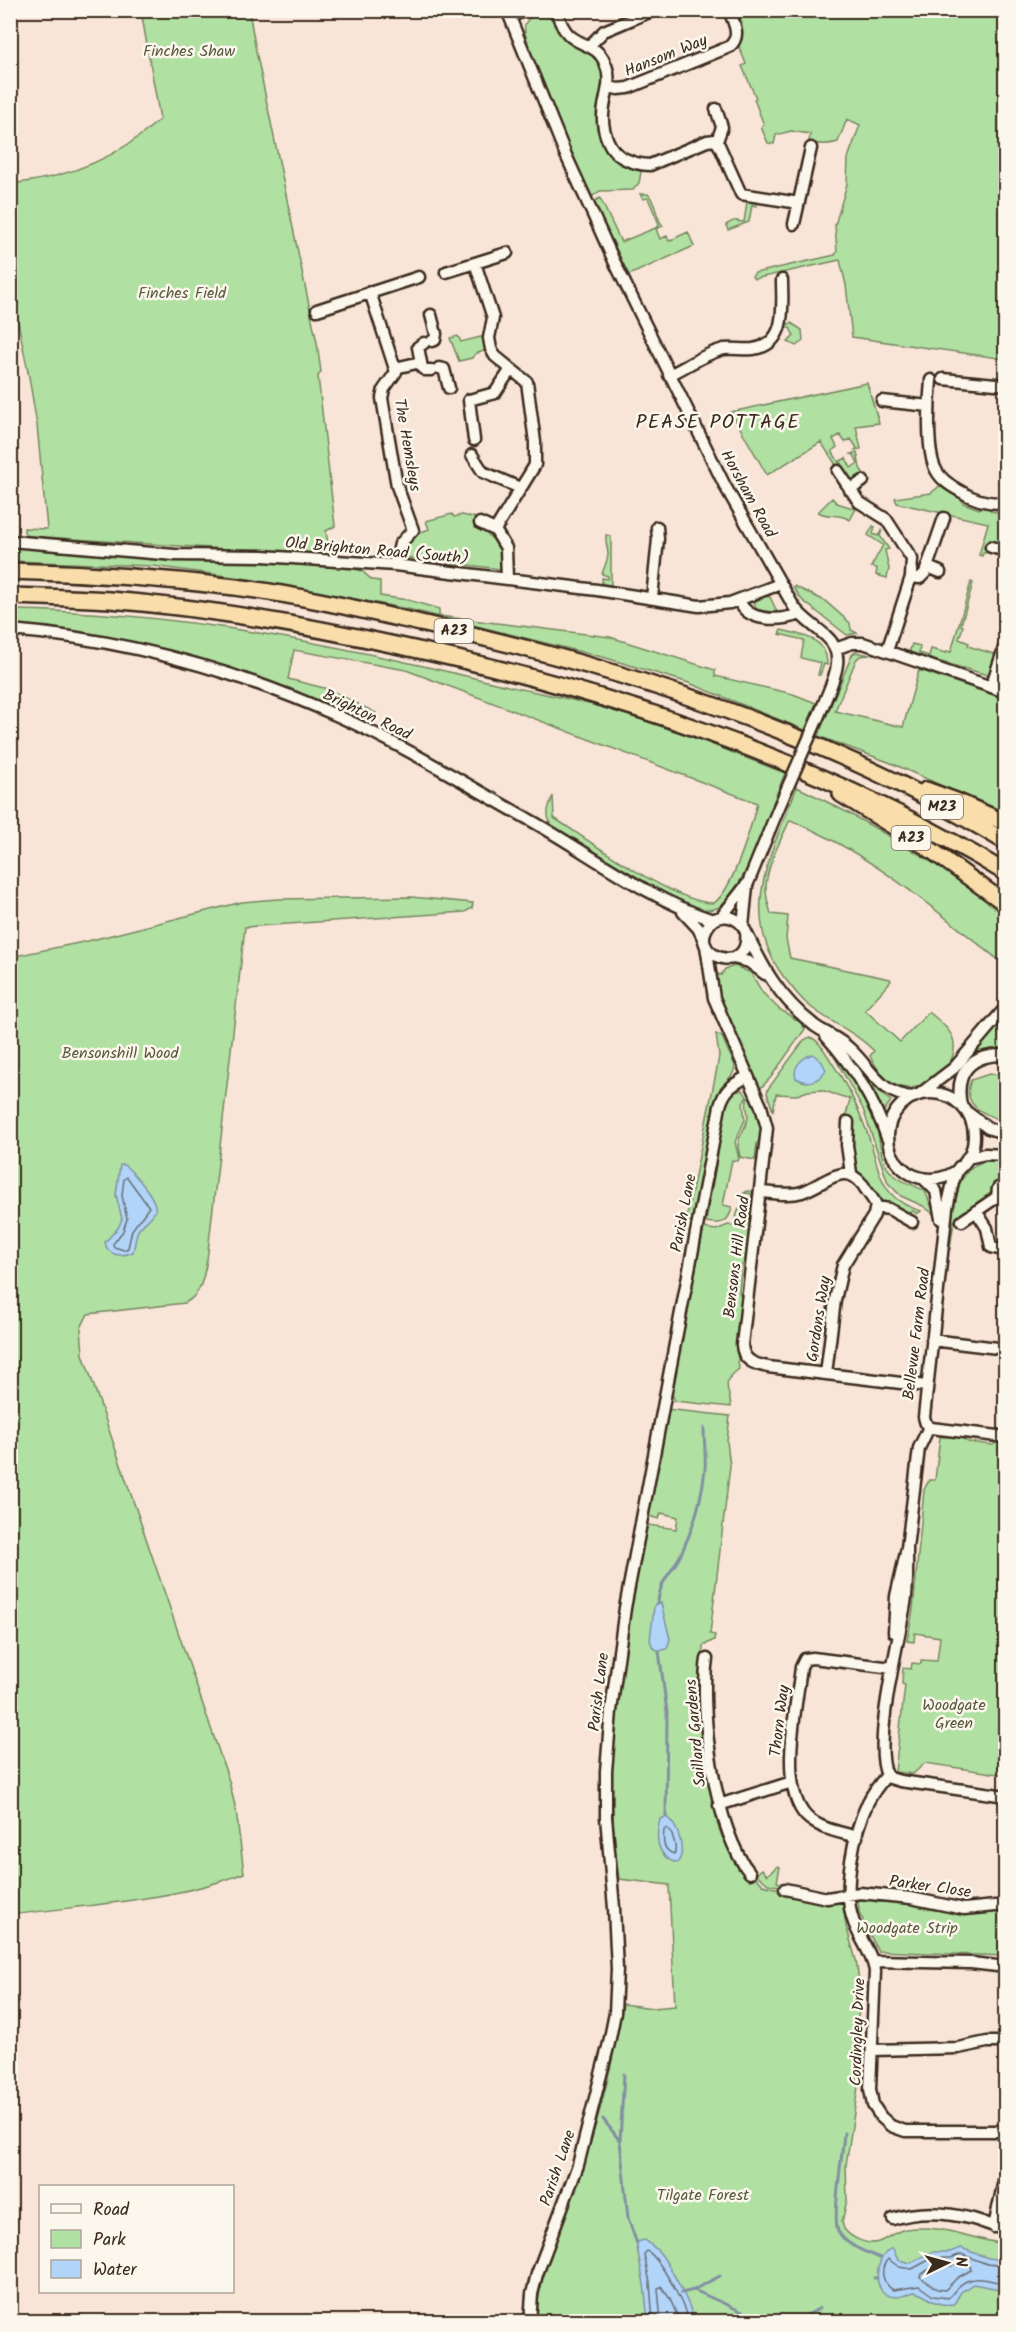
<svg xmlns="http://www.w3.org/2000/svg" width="1016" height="2332" font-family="Kalam,sans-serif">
	<rect width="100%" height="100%" fill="#f8e5d7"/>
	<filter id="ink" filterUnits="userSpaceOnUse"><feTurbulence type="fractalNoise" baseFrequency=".0167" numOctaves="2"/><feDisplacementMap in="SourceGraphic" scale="12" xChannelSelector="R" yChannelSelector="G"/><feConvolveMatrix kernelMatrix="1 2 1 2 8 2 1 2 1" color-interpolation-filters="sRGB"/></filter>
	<g filter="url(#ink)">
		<path fill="#b0e1a2" stroke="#768660" stroke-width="1.5" d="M141 11H249L256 51 317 343 321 372 318 376 335 526 326 531 330 556 29 536 24 532V528L47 529 37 425 29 377 11 287 10 184C68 178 118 159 160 119Z
			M737 11H1005V359L852 337 846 285 840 260 754 279 752 276 755 273 835 255 837 252 835 225 847 184 848 158 860 125 847 119 838 142C828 145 819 145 809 142L810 134 791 131 776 135 774 144 768 143 761 127 764 125 754 99 756 98 742 66 746 64 738 44C742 36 739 30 742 23Z
			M541 12 550 13C556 26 560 37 572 45L574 43 597 57 605 75 602 136 641 172 639 183 633 190 600 191 590 198 526 46 528 42C521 25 524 19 541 12Z
			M640 194H648C657 204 655 217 663 226L656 229 660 239 667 236 669 241 688 232 694 246 629 275 593 202 600 198 621 242 658 227 659 224 648 198 643 199Z
			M758 200 757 206 752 205 749 222 728 230 726 225C739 218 730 221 744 222L747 202Z
			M791 323 802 330 803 341 796 346 788 342 794 336 790 328H784L785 325Z
			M458 336 461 342 485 336 487 350 475 354 472 358 459 361 450 338Z
			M867 383 879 423 856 426 861 449 855 450 857 448 851 439 845 442 840 435 833 439 837 447 832 451 841 466 838 468 821 442 767 475 731 412Z
			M857 452 860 468 864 474 852 479 848 477 840 461 846 458 851 468 858 463 854 455 851 454Z
			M942 484 961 497 963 503 979 509 983 506 991 508V511L1005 514V549L997 544V542L990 540 986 553H983L982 556 979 555 988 523 897 503 895 498 931 493Z
			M832 498 837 503 856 509 850 520C840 513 829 518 818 512Z
			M452 514 454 517 462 515 477 518 474 527C491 534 507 549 500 569L403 557 404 543 412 536 429 529 426 521Z
			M873 526 875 527 873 534 878 536 882 530 880 536 889 549 885 550 889 569 887 578 876 575 877 568 871 567 883 545 868 535Z
			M606 535 611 536V585L602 584V578L608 579V576L602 574C604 567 607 563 608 555 608 547 605 543 606 535Z
			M10 546 288 561 347 567 362 571 372 580 380 581V596L408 600 439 609V616L610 637 715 670V676L793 694 816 703 805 730 689 683 606 658 408 609 249 579 153 566 11 561Z
			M971 582 973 583 961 625 963 626 959 639 969 643 968 646 997 655 988 675 909 653 912 644 920 646 919 653 929 656 931 649 946 653 947 651 951 652Z
			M794 586 825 601 850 623 851 630 857 633 847 635 802 600 793 587Z
			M761 596 770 597 778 614 756 609 754 603Z
			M10 610C176 611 340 645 499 684 533 692 568 698 601 707 664 724 725 750 785 773L773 803 775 806 770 818C761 838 735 904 714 909 695 913 672 897 656 890L655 891 554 829C545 817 547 809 553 796L554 818C590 841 674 903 714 903 733 890 751 827 757 803L406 670 294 650 288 679 328 689 376 713C355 726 308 696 287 688 199 652 103 643 11 627Z
			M781 630C801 635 825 637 827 662V665L824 664 820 675H818L821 663 801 658 804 640 779 634Z
			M855 652 870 655 860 656 856 660 835 711 903 727 919 670 1005 699V814L891 763 818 736 852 655Z
			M797 787C871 822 938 865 1005 911V965C937 912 871 853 790 820 781 839 765 869 766 890 766 898 769 906 771 914L788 916 786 939 790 958 890 979 891 981 865 1010 900 1042 929 1012C937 1019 947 1026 952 1036 964 1064 924 1096 898 1086 885 1082 876 1067 870 1056L874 1051C855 1031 828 1022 807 1004 798 996 791 986 783 976 737 912 772 851 797 787Z
			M411 897 473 903 472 908 465 912 245 927 207 1260C203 1278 202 1294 185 1303L88 1314 81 1328 83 1354 229 1781 236 1810 244 1873C175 1901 84 1905 11 1915L10 957 88 941 242 902 278 899Z
			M735 966 751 973 762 992 779 1009 800 1022 805 1029 771 1077 759 1090C748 1064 711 999 718 974L721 975 725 969Z
			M1005 1013V1050L981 1053 959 1071Z
			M716 1034 722 1037 735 1066C734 1077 726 1080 720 1088L693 1222 686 1220 717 1068 719 1056Z
			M810 1037C820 1041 825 1052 831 1061 846 1083 858 1107 867 1132 881 1169 876 1197 921 1211L917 1214 913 1211 909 1213 880 1202 854 1171 851 1128 854 1125 851 1118 845 1119 850 1099 821 1090 808 1091 797 1095 776 1094 773 1111 767 1093 768 1089 804 1040Z
			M830 1049C847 1072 864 1094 875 1120 881 1136 878 1156 889 1170 897 1181 913 1184 925 1191L935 1215 923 1206 901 1196 888 1183 863 1109Z
			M854 1059 881 1094 891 1101 884 1111 852 1061Z
			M989 1074 1005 1075V1122C986 1115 960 1106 971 1080Z
			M743 1090 747 1097 743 1103 745 1120 735 1142 739 1159 738 1161 732 1160 723 1205 732 1207C729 1223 721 1225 706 1222L727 1099 730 1093Z
			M748 1098H752L762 1127 761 1140 757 1143 755 1160 740 1157C735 1135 741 1140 747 1121 751 1113 743 1107 748 1098Z
			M985 1161H1005V1181L993 1195 954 1221 950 1249H948C952 1220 950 1170 985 1161Z
			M747 1191 756 1192 753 1214H750V1220H752L747 1262 742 1265 739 1292 743 1300 737 1352 739 1369C719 1384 730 1388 731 1407L675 1401 671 1392 704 1228 716 1230 728 1225 733 1226 739 1208 750 1209 752 1194 744 1193Z
			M665 1409 730 1416 727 1441 730 1466 710 1634 715 1635 714 1640 703 1646 702 1658 719 1817 717 1823 723 1839 728 1840 753 1874 763 1885 783 1890 782 1895 826 1902 842 1899 846 1926 856 1960 859 1981V2011L854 2039 858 2087 846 2165 847 2200 842 2222 844 2229C851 2238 869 2247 881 2241 889 2237 896 2231 906 2229 945 2224 969 2239 1005 2244V2321L536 2322C539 2267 562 2227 579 2177 599 2121 613 2062 623 2004L653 2008 675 2006 669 1885 619 1879C601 1760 622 1646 644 1529L648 1525 676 1529 678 1517 661 1513 659 1519 649 1516 647 1513Z
			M959 1436 968 1442 993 1445 999 1441 1003 1442 1006 1446 1005 1775 925 1763 913 1774 895 1772 905 1685 902 1684 903 1668 911 1669 912 1663 921 1664V1660L937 1661 940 1637 915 1633 914 1642 907 1641 913 1610 924 1490 929 1480H935L940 1437Z
			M778 1866 780 1867 777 1882 784 1884 783 1887 768 1884 756 1874 762 1869 767 1875Z
			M869 1898H873L876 1902C889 1903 901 1900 913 1903 920 1904 927 1910 935 1910 958 1911 982 1909 1005 1909V1956L878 1951 859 1912 858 1901 868 1900Z"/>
		<path fill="#b1d4f9" stroke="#8290a1" stroke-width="1.5" d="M813 1054 822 1062 826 1070C819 1082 807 1085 796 1078 792 1066 803 1057 813 1054Z
			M120 1165H124C133 1172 159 1200 155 1211 151 1220 140 1224 137 1233 135 1239 135 1246 133 1252 123 1257 107 1257 105 1242L118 1228 122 1219 116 1195Z
			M661 1603 670 1639 667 1649 659 1651 653 1648 650 1640 654 1607 655 1604Z
			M666 1817C678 1823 687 1853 677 1863 656 1857 655 1837 660 1819Z
			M645 2240C650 2244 656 2248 660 2253 669 2265 693 2307 693 2321H648L644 2284 636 2242Z
			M961 2248 988 2258 1005 2260V2290L973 2284 961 2292 954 2304C933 2307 930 2296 915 2292 909 2293 902 2297 896 2297 870 2296 874 2260 890 2249H893L898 2260 911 2263 932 2252H950Z"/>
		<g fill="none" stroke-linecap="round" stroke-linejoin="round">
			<path stroke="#6a6e76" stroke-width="1.5" d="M127 1177 149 1207 132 1230 128 1248 124 1250 114 1247 113 1244 123 1231 127 1219 122 1195 124 1179Z
				M667 1828C672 1832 678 1848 674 1854 662 1850 663 1841 664 1830Z
				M961 2262 970 2266 971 2270 957 2278 945 2290 937 2289 920 2277 921 2274 935 2266H951Z
				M1006 2266 987 2264 961 2254 951 2258H933L912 2269 899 2267 888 2259C879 2269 882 2283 893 2290L919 2286 933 2296 948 2298C952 2295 954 2291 958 2287 972 2273 988 2280 1006 2284
				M653 2322 650 2283 644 2254 647 2251C660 2258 686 2307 688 2322
				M661 2322 658 2289 661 2286 670 2299 680 2322"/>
			<path stroke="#8290a1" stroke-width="3" d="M658 1603C659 1581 673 1571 681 1554 693 1529 702 1497 705 1469 706 1456 704 1441 704 1428
				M659 1651 667 1712 666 1817
				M603 2119 620 2141 628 2218 637 2244
				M844 2133C843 2151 832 2218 838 2231 846 2246 866 2252 880 2258
				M620 2141 624 2074
				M874 2278H877
				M695 2289 720 2276
				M681 2293 694 2290 745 2313 800 2319 820 2308"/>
			<g stroke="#3b2a1e" stroke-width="15">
				<path id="minor" d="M507 10 565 153 614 261 725 486 794 607C803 619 815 626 826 636 849 656 831 683 823 706
					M556 10C559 19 562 28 569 35 582 47 597 44 605 63 617 89 593 108 608 141 611 148 616 154 623 158 631 162 641 165 650 165L707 141 715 140 719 145 741 194 799 203
					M510 17 526 10
					M590 45 604 31 654 10
					M609 87 618 89 628 88 729 47C742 36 734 24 729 10
					M716 109 722 127 717 141
					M794 224 811 148
					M475 263 493 318 489 338 491 349 495 356 527 382 535 442V465L495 530 506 548 507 579
					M446 272 507 253
					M370 292 396 372 384 389 382 398 397 486 413 530 400 544 395 565
					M317 310 419 277
					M431 315 436 334 435 340 432 341
					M424 343 418 347 422 368 425 370H431
					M395 368 421 362
					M439 368 444 369 449 388
					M669 375C686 367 706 353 724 349 734 348 743 350 753 349 788 344 782 307 782 280
					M943 379 1006 385
					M931 380C929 401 926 452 936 470 941 480 951 486 960 491 974 500 989 504 1006 503
					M882 401 929 406
					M474 440 469 400 495 393 511 369
					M472 455 483 472 520 488
					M838 471 859 502 886 519 912 559 911 577 887 651
					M850 490 863 481
					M480 523 495 530
					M10 541 175 555 263 556 395 565 597 590 699 606 730 603 780 584
					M991 547 1006 551
					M928 567 940 572
					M911 577 920 578 925 573 944 518
					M652 598 658 539 657 527
					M739 600C747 623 781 621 800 614
					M10 630C123 639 235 670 338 716 405 746 467 785 530 820 589 853 648 899 713 920
					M835 649 852 643H863L1006 692
					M991 687 1006 642
					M683 912 698 928 704 940
					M722 916 748 883 779 807
					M743 926 747 886
					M746 932C752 980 679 955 713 920 724 914 735 916 743 926 763 968 778 997 815 1026 827 1034 840 1039 850 1049 872 1069 880 1095 914 1097
					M706 946 714 998 761 1106 767 1128 742 1345C743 1361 754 1364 768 1367L926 1386
					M733 958 749 962 765 974
					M826 1036C853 1066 874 1099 887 1138
					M888 1136a43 43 0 1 1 86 0a43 43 0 1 1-86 0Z
					M920 1094 954 1068 1006 1007
					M961 1105C954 1071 972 1054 1006 1055
					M967 1112 988 1128 1006 1134
					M848 1122 847 1145 851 1173
					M967 1158 985 1154 1006 1155
					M959 1167 953 1182 947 1208 924 1417 926 1424 931 1428 1006 1437
					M923 1178 936 1191 941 1219
					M761 1192C774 1193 789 1196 802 1192 826 1184 844 1160 863 1185 867 1192 873 1198 876 1205L874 1215 843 1265 835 1300 826 1374
					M876 1207 889 1209 912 1222
					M976 1211 987 1228 991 1247 1006 1251
					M962 1221 997 1197 998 1188
					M932 1340 1006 1349
					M894 1632 896 1596 907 1548 919 1448 929 1427
					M707 1659C699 1712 715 1831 750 1873
					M887 1775C880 1783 873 1792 868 1802 854 1831 842 1889 853 1920 859 1939 872 1952 875 1971L870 2089 873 2105 881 2117 891 2126 905 2131H1006
					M887 1775C872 1745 899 1640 905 1604 908 1586 907 1567 907 1548
					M887 1775 890 1778 900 1781 1006 1796
					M719 1805 792 1782
					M857 1837C840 1832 819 1829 806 1816 778 1786 797 1705 801 1667L805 1659 813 1658 892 1668
					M785 1889 827 1898 860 1893 911 1898 964 1909 1006 1905
					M873 1961 971 1963 1006 1967
					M872 2050 958 2048 987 2042H1006
					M893 2219C920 2210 946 2212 973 2219 984 2222 994 2227 1006 2229
					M994 2227 1006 2171
					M530 2322 532 2294 537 2274 578 2165 609 2043 615 2013 617 1969 614 1908 606 1817V1771L611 1711 625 1608 720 1106C725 1088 733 1085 748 1076"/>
			</g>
			<g stroke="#3b2a1e" stroke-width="20">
				<path id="highway" d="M10 571C86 573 160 578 235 587 299 595 362 610 425 624 627 669 828 734 1006 842
					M10 596C44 597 77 598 110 600 207 608 305 625 400 646 611 691 820 760 1006 873
					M926 790 956 801 1006 823
					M841 794 924 845 1006 904"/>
			</g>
			<use href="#minor" stroke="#fbf7ec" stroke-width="10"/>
			<use href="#highway" stroke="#f9ddab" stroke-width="15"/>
			<g stroke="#3b2a1e" stroke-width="15" stroke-linecap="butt">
				<path id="minor-bridge" d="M779 807 823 706"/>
			</g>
			<use href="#minor-bridge" stroke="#fbf7ec" stroke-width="10"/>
		</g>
	</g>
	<g text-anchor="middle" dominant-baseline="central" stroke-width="5" stroke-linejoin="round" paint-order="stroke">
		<g fill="#fbf7ec" stroke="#75685c" stroke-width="1.5">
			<rect x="434.5" y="619" width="39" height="24" rx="4.5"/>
			<rect x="921" y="795" width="42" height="24" rx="4.5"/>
			<rect x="891.5" y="826" width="39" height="24" rx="4.5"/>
		</g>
		<g font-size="15" font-weight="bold" fill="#3b2a1e">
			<text x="454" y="631">A23</text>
			<text x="942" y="807">M23</text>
			<text x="911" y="838">A23</text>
		</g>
		<g font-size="16" fill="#58583f" stroke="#fbf7ec">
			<text x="189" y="51">Finches Shaw</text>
			<text x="182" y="293">Finches Field</text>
			<text x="120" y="1053">Bensonshill Wood</text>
			<text x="954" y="1705">Woodgate<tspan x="954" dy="18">Green</tspan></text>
			<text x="907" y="1928">Woodgate Strip</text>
			<text x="703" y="2195">Tilgate Forest</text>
		</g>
		<g font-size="16" fill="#3b2a1e" stroke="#fbf7ec">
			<text transform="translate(666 56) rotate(-22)">Hansom Way</text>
			<text transform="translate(407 445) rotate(80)">The Hemsleys</text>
			<text transform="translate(748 494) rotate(61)">Horsham Road</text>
			<text transform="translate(377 551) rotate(5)">Old Brighton Road (South)</text>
			<text transform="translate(367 715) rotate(26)">Brighton Road</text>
			<text transform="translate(684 1213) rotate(-79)">Parish Lane</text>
			<text transform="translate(737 1257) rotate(-83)">Bensons Hill Road</text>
			<text transform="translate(819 1319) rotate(-81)">Gordons Way</text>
			<text transform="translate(917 1334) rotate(-83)">Bellevue Farm Road</text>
			<text transform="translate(599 1692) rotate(-83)">Parish Lane</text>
			<text transform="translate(780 1721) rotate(-83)">Thorn Way</text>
			<text transform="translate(696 1733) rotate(-95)">Saillard Gardens</text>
			<text transform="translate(930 1887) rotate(8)">Parker Close</text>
			<text transform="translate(858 2032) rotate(-88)">Cordingley Drive</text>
			<text transform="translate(558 2168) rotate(-71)">Parish Lane</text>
		</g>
		<g font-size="20" letter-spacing="1.5" fill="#3b2a1e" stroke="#fbf7ec">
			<text x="718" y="423">PEASE POTTAGE</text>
		</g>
	</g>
	<rect width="1016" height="2332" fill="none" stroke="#fbf7ec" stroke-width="36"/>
	<rect x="18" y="18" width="980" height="2296" fill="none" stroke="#3b2a1e" stroke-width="2" filter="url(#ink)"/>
	<rect x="39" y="2185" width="195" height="108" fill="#fbf7ec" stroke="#aea59a" stroke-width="1.5"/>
	<rect x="51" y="2204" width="30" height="9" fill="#fbf7ec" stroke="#aea59a" stroke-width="1.5"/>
	<text x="93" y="2215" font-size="18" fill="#3b2a1e">Road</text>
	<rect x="51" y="2230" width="30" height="18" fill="#b0e1a2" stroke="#aea59a" stroke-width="1.5"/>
	<text x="93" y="2245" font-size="18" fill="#3b2a1e">Park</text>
	<rect x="51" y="2260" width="30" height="18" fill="#b1d4f9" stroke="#aea59a" stroke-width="1.5"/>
	<text x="93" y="2275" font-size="18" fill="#3b2a1e">Water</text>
	<g transform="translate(947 2263) rotate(85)" stroke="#fbf7ec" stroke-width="4.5" paint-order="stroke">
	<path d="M0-4.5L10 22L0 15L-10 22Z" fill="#3b2a1e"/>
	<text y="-9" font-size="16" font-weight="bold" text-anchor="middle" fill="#3b2a1e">N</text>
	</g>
</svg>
